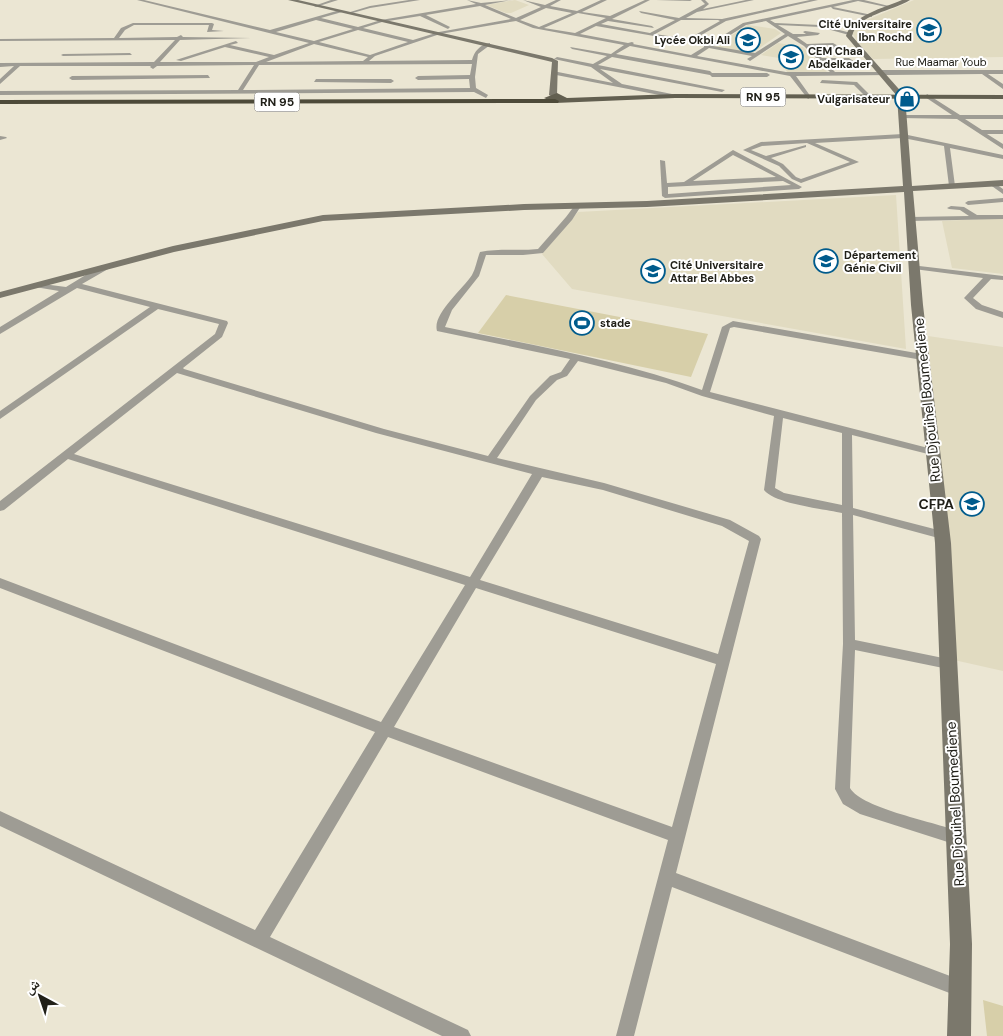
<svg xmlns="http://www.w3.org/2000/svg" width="1003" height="1036" font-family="'DM Sans','Noto Naskh Arabic',sans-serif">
	<rect width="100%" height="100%" fill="#ebe6d3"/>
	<path fill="#e1dbc1" d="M515 0 529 5 511 13H506L486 5Z
		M914 0H1003V57L873 59 857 41 852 33 867 20Z
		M748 25 775 29 781 33 751 54 713 47Z
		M778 43 803 47 827 72H787L779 58 761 55Z
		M896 195 906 349 572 289 542 254 578 212Z
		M1003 218V274L952 268 942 221Z
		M928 336 1003 347V671L954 660Z"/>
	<path fill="#d7cfa9" d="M506 295 708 334 691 377 478 333Z
		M983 1000 1003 1006V1036H987Z"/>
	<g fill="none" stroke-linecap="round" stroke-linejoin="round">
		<path fill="#9e9c94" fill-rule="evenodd" d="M137 0H144L270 30 340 10 342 12 321 18 358 27 381 20 476 4 467 0 481 3 512 0 485 5 516 18 541 7 523 0 545 5 556 0H561L550 6 577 11 601 0H607L582 12 610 16 645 0H650L612 19 652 26 654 28 608 21 601 24 650 33 675 20 641 13 639 11 679 18 703 5 705 4 701 0H705L709 4 703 9 746 0H754L697 12 686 18 722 19 810 0H818L726 21 689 42 596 26 580 34 628 43 632 42 634 43 633 44 691 55 704 47V45H708L743 23 853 0H864L893 7 891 8 858 1 833 7 872 15V17L833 9 831 7 770 20 775 23 820 25 851 33 849 35 820 27 778 25 793 34H806L803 32 805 31 820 33 818 35 797 37 807 44 833 43 840 47 838 49H813L822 58H849L855 62 827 64 835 72H877L879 70H1003V74H988L1003 84V89L982 74 796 76 811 97 808 99 790 76 630 46 616 54 710 71 712 73H767L770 75 767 77H712L710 75 612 57 598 65 725 90 722 92 600 69 622 84 677 95 675 98 551 74 553 71 613 83 591 67 554 59 557 57 593 64 607 56 572 49 570 47 611 54 624 45 533 28 516 21 440 34 375 56 369 61 472 60C474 52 480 44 490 43V45L478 54 475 77 476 88 488 95 486 98 474 92 0 95V91L238 90 254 65 157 66 153 69 150 67 151 66H20L0 84V79L14 66 0 67V63L154 62 175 40 0 41V39L114 38 121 28 133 23H212L214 24 212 30 224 31 207 32 209 25H134L125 30 119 38 177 37 181 35 183 37 251 38 180 40 160 62H256L269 57 225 47 181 61 176 60 236 41 238 43 230 45 274 55 309 43ZM480 6 511 19 439 32 413 40 363 28 382 22 420 16 448 29 450 27 426 15ZM546 8 572 13 539 27 520 20ZM578 13 606 18 575 33 544 28ZM316 20 353 29 314 41 276 32ZM681 20H718L720 21 688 39 655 34ZM766 21 785 34 755 53 713 46 746 25ZM358 30 408 42 370 55 319 42ZM788 36 804 46 830 72H786L697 56 709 48 752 56 747 59 750 61ZM314 44 368 57 363 61 266 62ZM832 45 833 47 810 46ZM472 64 470 75 418 76 415 78 418 80 469 79 470 88 243 90 259 65Z
			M331 0H338L316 7 314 6Z
			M409 0H420L370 8 349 14 347 13 370 6Z
			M656 0H692L690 1Z
			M130 53 132 55 63 56 61 55 63 54Z
			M208 75 210 78 72 80 69 78 72 76Z
			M316 79H391L394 81 391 83 314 82Z
			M822 80 857 82 871 96 866 97 854 85 820 83Z
			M927 94 960 115H1003V119H965L982 130H1003V134H987L1003 144V149L957 119 900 118 902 115H952L925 97Z
			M903 134 1003 155V159L950 148 955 186 952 188 949 186 944 146 903 138 815 143 859 162 801 183 792 179 779 166 743 150 761 142ZM807 143 850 162 801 179 796 177 783 164 771 158 806 147V145L766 156 751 150 762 146Z
			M0 136 6 137 7 138 0 140Z
			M733 150 802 187 799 189 665 198 662 196 660 160 665 161 667 183 684 182ZM733 155 776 177 693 181ZM783 181 791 185 668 194V187Z
			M989 182H993L1003 189V194L989 184Z
			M1003 198V202L968 205 965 203 968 201Z
			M577 204 581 206 572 220 543 253 523 255H486L479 276 452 310 445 327C531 345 619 360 702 390L722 327 733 321 922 354 927 357 922 360 734 327 730 328 710 392 932 449 937 452 932 455 852 435 853 508 942 531 948 535 942 539 853 515 855 640 948 659 953 660 955 664 953 668 948 669 855 650 850 788C862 809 937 822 963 833L965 838 963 843 957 845 860 814 843 804 835 789 843 644 842 513C824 509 775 504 764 490L774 416 702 396 666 383 578 361 567 376 557 380 536 400 497 458 604 483 730 520 759 536 761 539 676 873 966 982 969 988 966 994 960 997 672 887 634 1036H616L668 840 388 737 270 937 468 1030 471 1036H442L0 826V811L255 930 375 732 0 588V578L381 722 465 585 68 459 4 510 0 511V501L215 334 219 324 158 309 0 419V411L150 307 77 288 0 334V327L59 291 35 287V283L66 287 102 265H108V269L82 284 227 321 228 323 222 337 183 368 184 369 384 429 488 456 530 396 550 376 561 372 570 359 437 331C432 314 463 289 472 275 476 268 477 259 480 252 499 248 519 251 538 249L566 217 575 205ZM177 373 376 433 532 474 470 577 74 454ZM783 418 842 433V505L784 493 775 488ZM542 477 603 490 722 526 749 541 718 654 480 580ZM476 588 716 664 672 827 394 727Z
			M951 206 964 207 977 215H1003V219L910 221 906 219 910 217 969 216 960 210 949 209 947 208Z
			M911 265 1003 276V280L991 279 973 298 982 305 1003 312V318L976 309 964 298 983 278 914 269 910 267Z"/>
		<path fill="#7b786c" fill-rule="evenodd" d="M288 0H298L552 58 558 61 557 95 553 97 549 95 552 62 548 61Z
			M902 0H910C893 11 858 14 852 36L905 96 912 186 1003 180V186L913 191 923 305 951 543 972 944 971 1036H947L950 944 935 543 911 305 904 192 647 207 524 210 323 221 174 252 0 298V292L173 246 323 215 524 204 647 201 903 186 897 96 846 36C852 15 884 8 902 0Z"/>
		<path fill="#625f50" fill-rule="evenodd" d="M557 93 567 98 675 94 1003 95V99L675 98 555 103 544 98Z"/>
		<path fill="#4d4a39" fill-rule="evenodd" d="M555 99 559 101 558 103 0 104V100Z"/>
	</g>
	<defs>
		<g id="university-ring" transform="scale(1.25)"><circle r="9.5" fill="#fff" stroke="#005b8c" stroke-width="1.5"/><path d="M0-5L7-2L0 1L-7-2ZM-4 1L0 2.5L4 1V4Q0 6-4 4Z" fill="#005b8c"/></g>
		<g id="shop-ring" transform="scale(1.25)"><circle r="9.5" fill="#fff" stroke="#005b8c" stroke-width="1.5"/><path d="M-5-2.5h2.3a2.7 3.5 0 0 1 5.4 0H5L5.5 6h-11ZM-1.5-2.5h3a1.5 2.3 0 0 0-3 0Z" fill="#005b8c"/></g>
		<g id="stadium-ring" transform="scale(1.25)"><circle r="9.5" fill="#fff" stroke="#005b8c" stroke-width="1.5"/><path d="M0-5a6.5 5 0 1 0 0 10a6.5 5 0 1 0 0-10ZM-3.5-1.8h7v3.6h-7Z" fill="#005b8c"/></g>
	</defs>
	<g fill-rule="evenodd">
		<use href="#university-ring" x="929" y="30"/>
		<use href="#university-ring" x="748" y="40"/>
		<use href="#university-ring" x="791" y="57"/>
		<use href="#shop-ring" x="907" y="99"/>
		<use href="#university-ring" x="826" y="261"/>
		<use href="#university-ring" x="653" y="271"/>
		<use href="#stadium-ring" x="582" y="323"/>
		<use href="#university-ring" x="972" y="504"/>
	</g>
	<g text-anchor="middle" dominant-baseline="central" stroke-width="4" stroke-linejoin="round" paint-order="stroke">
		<g font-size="11" font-weight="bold" fill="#212019" stroke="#fff" text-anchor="start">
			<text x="912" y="24" text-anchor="end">Cité Universitaire<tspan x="912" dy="13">Ibn Rochd</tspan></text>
			<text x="730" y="40" text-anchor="end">Lycée Okbi Ali</text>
			<text x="808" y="51">CEM Chaa<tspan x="808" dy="13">Abdelkader</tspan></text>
			<text x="890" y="99" text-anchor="end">Vulgarisateur</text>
			<text x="844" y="255">Département<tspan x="844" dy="13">Génie Civil</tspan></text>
			<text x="670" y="265">Cité Universitaire<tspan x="670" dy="13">Attar Bel Abbes</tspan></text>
			<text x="600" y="323">stade</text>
		</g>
		<g font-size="11" fill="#212019" stroke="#fff">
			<text x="941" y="62">Rue Maamar Youb</text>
		</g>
		<g fill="#fff" stroke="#64635e" stroke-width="1">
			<rect x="740.5" y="87.5" width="45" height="19" rx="4"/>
			<rect x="254.5" y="92.5" width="45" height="19" rx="4"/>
		</g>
		<g font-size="12" font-weight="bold" fill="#212019">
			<text x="763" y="97">RN 95</text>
			<text x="277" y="102">RN 95</text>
		</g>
		<g font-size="14" fill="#212019" stroke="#fff">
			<text transform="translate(927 400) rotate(-96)">Rue Djouihel Boumediene</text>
			<text transform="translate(955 804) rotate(-93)">Rue Djouihel Boumediene</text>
		</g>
		<g font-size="14" font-weight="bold" fill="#212019" stroke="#fff" text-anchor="end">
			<text x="954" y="504">CFPA</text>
		</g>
	</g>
	<g transform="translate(40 996) rotate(320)" stroke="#ffffff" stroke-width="4" paint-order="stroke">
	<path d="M0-4L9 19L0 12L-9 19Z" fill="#212019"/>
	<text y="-8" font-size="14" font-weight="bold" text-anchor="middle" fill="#212019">ش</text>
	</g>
</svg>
